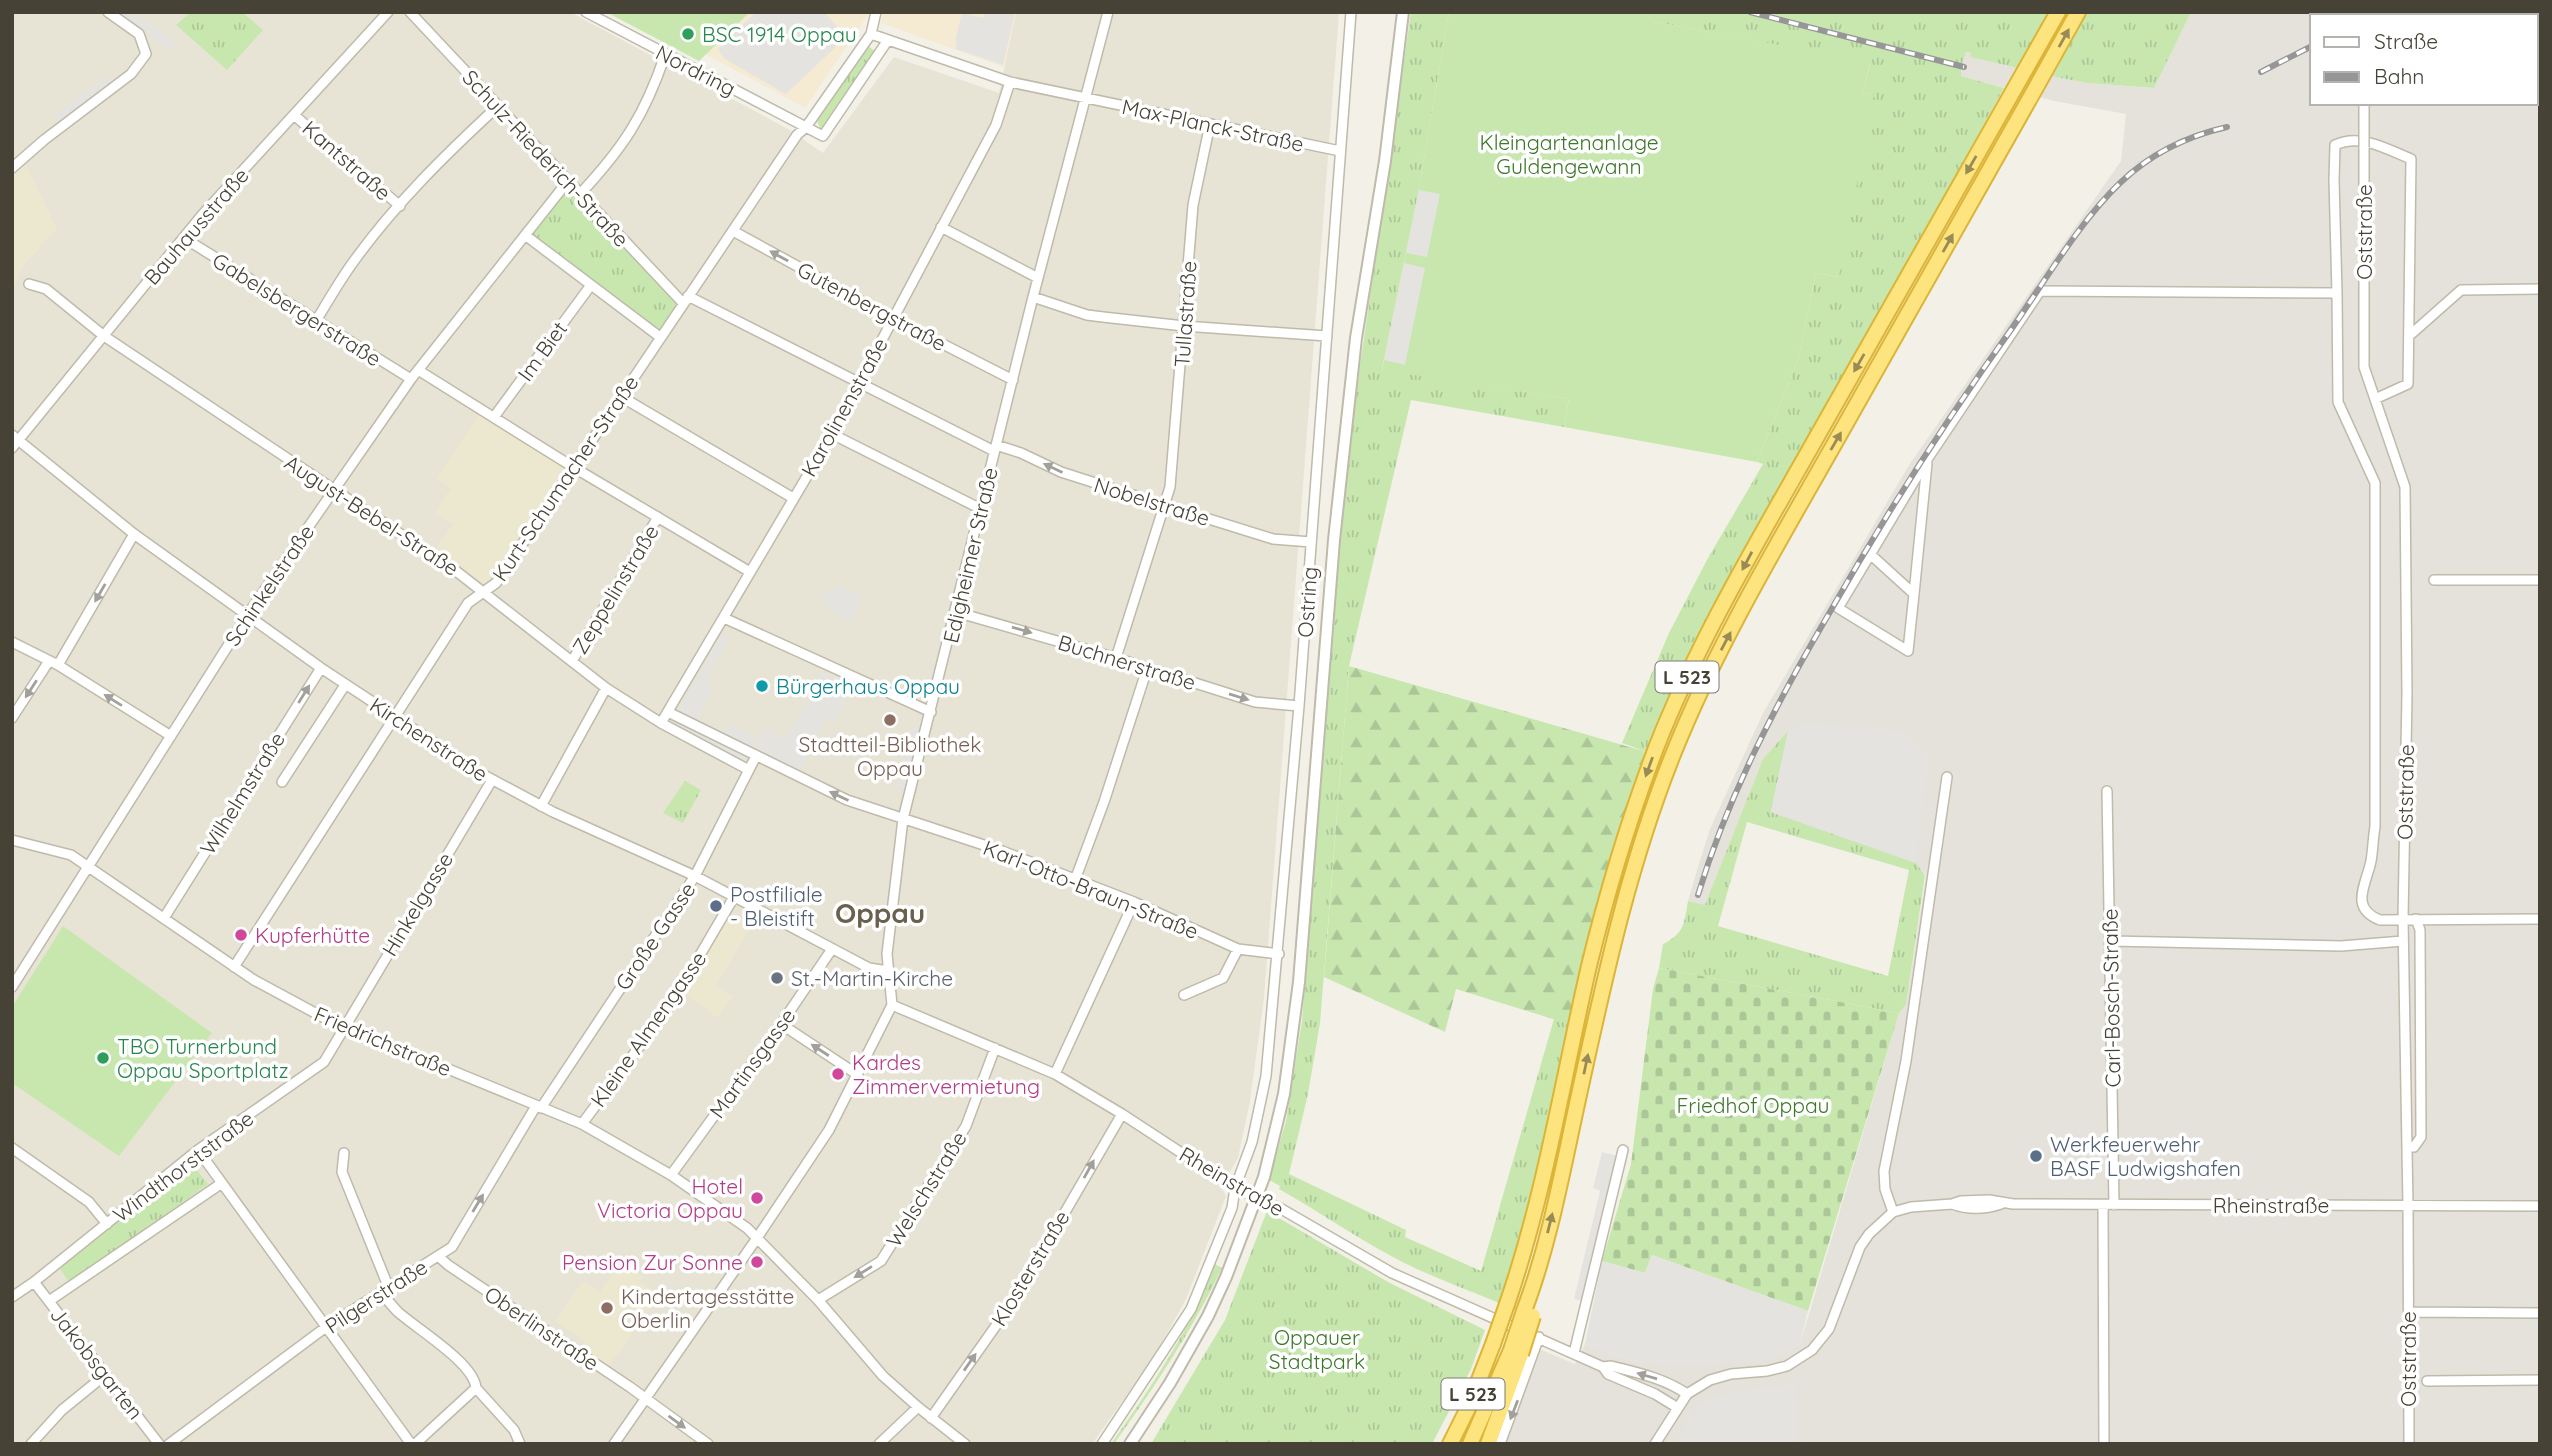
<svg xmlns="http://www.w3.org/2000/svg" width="2552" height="1456" font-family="Quicksand,sans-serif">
	<defs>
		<pattern id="grass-tufts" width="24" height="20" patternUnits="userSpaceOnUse" patternTransform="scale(1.75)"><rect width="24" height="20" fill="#c7e7af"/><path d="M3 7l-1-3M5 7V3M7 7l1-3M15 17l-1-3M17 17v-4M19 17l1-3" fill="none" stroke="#acc797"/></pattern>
		<pattern id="forest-firs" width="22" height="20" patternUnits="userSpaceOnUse" patternTransform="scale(1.75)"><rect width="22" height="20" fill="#c7e7af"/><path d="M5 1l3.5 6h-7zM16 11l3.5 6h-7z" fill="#acc797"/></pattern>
		<pattern id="cemetery-stones" width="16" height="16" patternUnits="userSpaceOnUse" patternTransform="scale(1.75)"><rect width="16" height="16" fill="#c7e7af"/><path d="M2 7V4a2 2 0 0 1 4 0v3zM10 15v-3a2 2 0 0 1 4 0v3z" fill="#acc797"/></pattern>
	</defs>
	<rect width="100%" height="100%" fill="#f3f1e7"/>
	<path fill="#e7e4d5" d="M12 12H570L788 129 823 153 894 57 999 93 1016 12H1339L1264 998 1250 1101 1238 1158 1221 1187 1226 1196 1186 1299 1154 1357 1092 1444H12Z"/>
	<path fill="#f5ead2" d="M750 12H870L805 108 706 54Z
		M884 12H1016L1004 67 881 23Z"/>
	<path fill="#e5e2db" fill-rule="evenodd" d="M2191 12H2540V1444H1504L1539 1349 1575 1364 1585 1344 1636 1362 1800 1344 1899 1013 1906 1005 1926 875 1915 863 1771 812 1787 732 1763 759 1705 906 1688 901 1698 867 1710 829 1763 713 1909 465 2121 161 2126 114 2054 101 1960 76 1965 52 1971 53 1970 57 2058 77 2087 83 2153 88ZM2312 16H2536V103H2312Z"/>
	<path fill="#ece8d0" d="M26 165 57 229 24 264 12 290V177Z
		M480 414 565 468 486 584 436 550 453 524 435 512 451 488 437 478Z
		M731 913 753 924 715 986 733 996 718 1018 684 993Z
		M620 1262 642 1276 639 1281 660 1295 608 1367 582 1349 586 1342 555 1321 583 1281 600 1292Z"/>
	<path fill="url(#grass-tufts)" fill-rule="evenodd" d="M191 12H242L263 30 227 70 176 25Z
		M1411 12H1449L1418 193 1382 369 1569 399 1564 427 1411 400 1349 666 1320 1023 1308 1094 1289 1174 1406 1230 1405 1237 1481 1271 1554 1019 1569 1024 1520 1240 1499 1303C1464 1288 1428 1276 1395 1258 1355 1237 1318 1211 1279 1189L1280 1186 1269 1180 1286 1121 1302 1021 1342 512 1360 366Z
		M1642 12H1740L1961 69V76L2004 88 1685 663 1647 752 1622 743 1669 633 1708 558 1763 464 1757 462 1798 360 1816 273 1838 277 1873 95 1863 93 1870 63 1655 22Z
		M1764 12H2049L2018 68 1970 57 1971 53 1966 52 1962 64Z
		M2086 12H2191L2154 88 2087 83 2051 76Z
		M868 46 875 51 824 127 820 128 817 121Z
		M569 187 678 303 659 332 530 235Z
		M1788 731 1771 812 1916 863 1925 875 1906 1005 1899 1013 1659 968 1663 944C1685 933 1684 923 1688 901L1705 905 1763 759ZM1747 822 1909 870 1888 976 1718 926Z
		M685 781 701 790 683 823 663 813Z
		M192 1164 208 1184 70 1283 58 1266Z
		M1267 1211 1388 1282 1485 1330 1471 1369 1432 1444H1151L1225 1320Z
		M1215 1264 1222 1268C1191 1332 1156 1385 1114 1444H1111C1152 1386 1190 1330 1215 1264Z"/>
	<path fill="url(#forest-firs)" d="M1349 666 1647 752 1612 851 1569 1024 1456 989 1445 1032 1324 977Z"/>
	<path fill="url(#cemetery-stones)" d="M1659 968 1899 1013 1808 1311 1652 1255 1645 1273 1602 1261 1631 1164 1653 989Z"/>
	<path fill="#c7e7af" d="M606 12H750L699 61Z
		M1449 12H1642L1655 22 1870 62 1863 93 1874 95 1839 277 1816 273 1798 360 1757 462 1564 427 1569 399 1382 370 1418 193Z
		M63 926 212 1033 119 1156 12 1083V1007Z"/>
	<path fill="#e4e3df" d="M117 12H133L176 43 171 50Z
		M756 12H824L846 37 786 94 725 59 718 49Z
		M985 12H1015L1003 65 956 49V37L962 13 983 18Z
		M107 76 112 82 59 123 54 116Z
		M1419 190 1440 194 1427 257 1406 253Z
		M1404 263 1425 268 1405 365 1384 360Z
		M837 585 861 596 853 621 827 609 829 603 821 600 827 589 834 592Z
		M723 633 730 637 705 679 710 682 709 686 713 689 697 720 678 710Z
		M822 672 854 685 835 720 826 717 800 771 754 749 764 729 786 740Z
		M678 721 718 742 728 723 757 739 743 763 674 728Z
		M1800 722 1900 731 1928 758 1916 863 1771 812 1788 731Z
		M913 725 921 727 905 791 897 789Z
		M1602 1152 1622 1157 1587 1302 1574 1299 1600 1191 1593 1188Z
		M1652 1255 1808 1311 1800 1344 1770 1360 1689 1366 1636 1362 1585 1344 1602 1261 1645 1273Z
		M1795 1384 1798 1444H1676L1696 1408 1724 1394Z"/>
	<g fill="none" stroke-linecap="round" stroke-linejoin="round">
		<g stroke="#bfbaa9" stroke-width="12">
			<path id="minor" d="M410 12 683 303
				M586 12 823 136 888 40
				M2393 16 2395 12
				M871 34 1010 82 1340 151
				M294 115 400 206
				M2364 147V367L2405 487 2407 694 2403 919 2408 1206 2409 1444
				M12 168 44 140 131 74 146 54 139 34 108 12
				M580 194C623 148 645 115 665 55
				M941 227 1038 278
				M733 231 892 318 1013 380
				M525 235 660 337
				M184 238 411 379
				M29 284 46 289 104 336 456 571 606 688 661 723 749 770
				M2337 293 2338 402 2375 483V827C2373 838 2373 850 2371 861 2366 885 2349 908 2380 920L2540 919
				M688 296 994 451
				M1033 297 1087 315 1103 317 1184 326 1327 336
				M316 321C328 301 340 280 354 261 395 204 446 154 498 106
				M2409 336 2461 290 2540 289
				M418 370 573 467 750 572
				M620 396 793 498
				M494 417 591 285
				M832 434 981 509
				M12 435 134 534 321 668 482 774 553 812 695 876 869 968 888 971
				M996 445 1021 453 1061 472 1164 505 1273 539 1311 542
				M12 448 202 215 388 12
				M1870 554 1914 594 1908 651 1838 608 1928 458 2040 291 2337 293 2334 180 2335 145C2360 133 2387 149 2411 159L2408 384 2375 399
				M2434 580H2540
				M1914 594 1927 463
				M956 612 1116 658 1255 702 1299 706
				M724 618 931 712
				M12 642 58 665 171 736
				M1116 658 1170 487 1193 205 1210 124
				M572 661 658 517
				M58 665 134 534
				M668 712 847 800 1002 851 1134 902 1238 949 1279 954
				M12 718 49 661
				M661 723 832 434 996 125 1010 82
				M282 782 345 685
				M2107 791 2114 1205
				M541 806 606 688
				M12 840 71 855 254 980 343 1028 353 1030 582 1124 671 1175 747 1228 818 1300 883 1376 918 1407 965 1444
				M1075 880 1104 802 1147 669
				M164 918 321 668
				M2111 941 2341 946 2403 941
				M234 967 468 603 496 583 797 135 806 127 871 34 876 12
				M12 987 248 614 411 379 568 181
				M1184 995 1223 978 1238 949
				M892 1005 1055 1074 1122 1114 1235 1188 1278 1207 1392 1273 1603 1367 1608 1374 1655 1394 1678 1408
				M781 1024 858 1075
				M1055 1074 1134 902
				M541 1108 695 876 756 756
				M582 1124 673 1001 734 897
				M2407 1147H2414L2421 1137 2420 930 2416 919
				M12 1148 89 1202 107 1224
				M198 1150 411 1444
				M344 1153 342 1172 388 1286
				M671 1175 781 1024 832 949
				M1952 1204C1968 1210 1986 1209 2001 1204
				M2103 1205 2104 1444
				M1893 1212 1885 1189 1884 1171 1906 1061 1947 777
				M438 1256 448 1265 630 1387 708 1444
				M34 1282 159 1444
				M380 1292C386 1298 392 1306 398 1312 417 1329 474 1363 476 1388L514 1430 520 1444
				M12 1297 34 1282 198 1150 324 1062 492 780
				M818 1300 881 1261 966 1126 995 1048
				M49 1301 222 1183
				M2409 1312 2540 1313
				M1574 1353 1623 1150
				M1603 1367 1611 1366C1638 1373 1664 1378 1687 1394
				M2427 1381 2540 1380
				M931 1418 1014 1300 1122 1114
				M31 1444 62 1410 105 1375
				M169 1444 326 1327 452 1247 536 1106
				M415 1444 476 1388
				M614 1444 757 1238 829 1130 892 1005 887 954 903 819 1033 297 1108 12
				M879 1444 918 1407
				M1102 1444 1191 1309 1232 1208 1235 1188 1252 1142 1266 1076 1299 706 1351 12
				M1500 1444 1539 1337
				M1655 1444 1687 1394 1710 1380 1731 1374 1767 1371 1787 1366 1812 1350 1829 1329 1860 1247 1869 1234 1893 1212 1911 1207 1952 1204 1961 1201 1989 1200 2013 1204 2540 1206"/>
		</g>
		<g stroke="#bfbaa9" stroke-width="14">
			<path id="tertiary" d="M1130 1444 1170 1383 1208 1316 1226 1277 1264 1177 1284 1094 1299 982 1334 540 1356 338 1385 161 1403 12"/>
		</g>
		<g stroke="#dcb437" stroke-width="18">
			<path id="trunk" d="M1507 1304C1545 1194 1563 1078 1589 966 1607 892 1629 819 1656 748 1699 638 1761 536 1819 433 1899 293 1979 153 2058 12
				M1524 1311C1549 1245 1562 1173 1577 1104 1603 985 1628 866 1674 752 1716 647 1776 547 1832 448 1914 303 1997 158 2078 12
				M1450 1444 1468 1408 1493 1344
				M1470 1444 1511 1350
				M1488 1444 1521 1354"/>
		</g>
		<use href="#minor" stroke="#fff" stroke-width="9"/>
		<use href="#tertiary" stroke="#fff" stroke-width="10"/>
		<use href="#trunk" stroke="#fee47e" stroke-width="14"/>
		<g stroke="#969696" stroke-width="6">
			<path id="rail" d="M1750 12 1964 67
				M2352 16 2356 12
				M2261 72 2312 46
				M1698 895C1728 796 1775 706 1827 617 1884 517 1946 420 2013 327 2045 281 2080 221 2120 183 2150 154 2187 136 2227 127"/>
		</g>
		<use href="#rail" stroke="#fff" stroke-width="3.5" stroke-dasharray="10" stroke-linecap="butt"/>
		<g stroke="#bfbaa9" stroke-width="12" stroke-linecap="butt">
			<path id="minor-bridge" d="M2364 103V147"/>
		</g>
		<g stroke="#dcb437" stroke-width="18" stroke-linecap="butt">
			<path id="trunk-bridge" d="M1493 1344 1507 1304
				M1511 1350 1524 1311
				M1521 1354 1533 1316"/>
		</g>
		<use href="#minor-bridge" stroke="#fff" stroke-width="9"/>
		<use href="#trunk-bridge" stroke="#fee47e" stroke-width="14"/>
	</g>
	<defs><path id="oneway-solid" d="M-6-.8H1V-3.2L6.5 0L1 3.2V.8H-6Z" transform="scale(1.75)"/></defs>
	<g fill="#998b56">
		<use href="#oneway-solid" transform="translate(2064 38) rotate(-61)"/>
		<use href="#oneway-solid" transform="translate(1971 165) rotate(120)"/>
		<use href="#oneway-solid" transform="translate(1948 243) rotate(-61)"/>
		<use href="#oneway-solid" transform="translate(1859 363) rotate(120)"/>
		<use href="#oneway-solid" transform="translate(1836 441) rotate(-60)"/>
		<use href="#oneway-solid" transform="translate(1747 561) rotate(118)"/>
		<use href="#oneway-solid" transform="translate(1726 641) rotate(-62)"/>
		<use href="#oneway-solid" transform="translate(1649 767) rotate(110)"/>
		<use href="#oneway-solid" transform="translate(1586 1064) rotate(-78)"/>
		<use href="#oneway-solid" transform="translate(1550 1223) rotate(-76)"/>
	</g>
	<g fill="#a2a09a">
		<use href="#oneway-solid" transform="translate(779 256) rotate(-151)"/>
		<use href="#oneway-solid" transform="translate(1053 468) rotate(-155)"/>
		<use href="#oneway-solid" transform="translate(100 593) rotate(120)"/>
		<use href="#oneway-solid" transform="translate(1022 630) rotate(16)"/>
		<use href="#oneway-solid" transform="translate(31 689) rotate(123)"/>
		<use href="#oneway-solid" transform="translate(304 694) rotate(-58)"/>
		<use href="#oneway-solid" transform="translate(1239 697) rotate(17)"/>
		<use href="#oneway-solid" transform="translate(113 700) rotate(-148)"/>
		<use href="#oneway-solid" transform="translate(839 796) rotate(-155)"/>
		<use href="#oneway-solid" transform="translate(820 1050) rotate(-147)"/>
		<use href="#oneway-solid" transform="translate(1089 1169) rotate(-61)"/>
		<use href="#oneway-solid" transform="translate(478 1203) rotate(-59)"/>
		<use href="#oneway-solid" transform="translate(863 1272) rotate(148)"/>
		<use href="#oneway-solid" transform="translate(970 1362) rotate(-55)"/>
		<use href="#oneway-solid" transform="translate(1647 1376) rotate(-164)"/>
		<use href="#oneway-solid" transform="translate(1514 1410) rotate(111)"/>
		<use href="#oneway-solid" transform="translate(677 1422) rotate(36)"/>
	</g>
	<g fill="#2e9e5b" stroke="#fff" stroke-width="2.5">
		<circle cx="688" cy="34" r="7"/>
		<circle cx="103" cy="1058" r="7"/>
	</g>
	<circle fill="#0f9aa8" stroke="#fff" stroke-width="2.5" cx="762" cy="686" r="7"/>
	<g fill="#8d6e63" stroke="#fff" stroke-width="2.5">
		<circle cx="890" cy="720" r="7"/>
		<circle cx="607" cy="1308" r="7"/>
	</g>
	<g fill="#5c6f8a" stroke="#fff" stroke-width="2.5">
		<circle cx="716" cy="906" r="7"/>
		<circle cx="2036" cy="1156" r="7"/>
	</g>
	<g fill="#d1479c" stroke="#fff" stroke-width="2.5">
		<circle cx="241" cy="935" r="7"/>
		<circle cx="838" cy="1074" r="7"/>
		<circle cx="757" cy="1198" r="7"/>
		<circle cx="757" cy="1262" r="7"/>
	</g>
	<circle fill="#6b7280" stroke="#fff" stroke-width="2.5" cx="777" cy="978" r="7"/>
	<g text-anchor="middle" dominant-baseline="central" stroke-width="7" stroke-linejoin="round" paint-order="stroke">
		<g fill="#fff" stroke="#7e7b72" stroke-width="2">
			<rect x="1655.5" y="661.5" width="63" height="31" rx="5"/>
			<rect x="1441.5" y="1378.5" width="63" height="31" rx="5"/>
		</g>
		<g font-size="19" font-weight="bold" fill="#464236">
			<text x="1687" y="677">L 523</text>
			<text x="1473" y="1394">L 523</text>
		</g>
		<g font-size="21" fill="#27864d" stroke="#fff" text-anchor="start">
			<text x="702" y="34">BSC 1914 Oppau</text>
			<text x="117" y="1046">TBO Turnerbund<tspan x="117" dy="24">Oppau Sportplatz</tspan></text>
		</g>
		<g font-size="21" fill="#464236" stroke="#fff">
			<text transform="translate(696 70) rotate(27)">Nordring</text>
			<text transform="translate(1213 125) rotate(12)">Max-Planck-Straße</text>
			<text transform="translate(546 158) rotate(47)">Schulz-Riederich-Straße</text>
			<text transform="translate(347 160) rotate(41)">Kantstraße</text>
			<text transform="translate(196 226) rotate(-49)">Bauhausstraße</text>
			<text transform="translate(2364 232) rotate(-90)">Oststraße</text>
			<text transform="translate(872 306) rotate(28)">Gutenbergstraße</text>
			<text transform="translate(297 309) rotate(32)">Gabelsbergerstraße</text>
			<text transform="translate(1185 314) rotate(-86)">Tullastraße</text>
			<text transform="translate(542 351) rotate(-54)">Im Biet</text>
			<text transform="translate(844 407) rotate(-61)">Karolinenstraße</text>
			<text transform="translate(565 478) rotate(-56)">Kurt-Schumacher-Straße</text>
			<text transform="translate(1152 501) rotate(17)">Nobelstraße</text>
			<text transform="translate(372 515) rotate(33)">August-Bebel-Straße</text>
			<text transform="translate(970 555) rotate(-77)">Edigheimer Straße</text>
			<text transform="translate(269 585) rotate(-56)">Schinkelstraße</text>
			<text transform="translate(615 589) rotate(-59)">Zeppelinstraße</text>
			<text transform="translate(1307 602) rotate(-86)">Ostring</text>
			<text transform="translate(1127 662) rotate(17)">Buchnerstraße</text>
			<text transform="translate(429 739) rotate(33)">Kirchenstraße</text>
			<text transform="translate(2405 792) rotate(-89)">Oststraße</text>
			<text transform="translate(242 793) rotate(-58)">Wilhelmstraße</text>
			<text transform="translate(1091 889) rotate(22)">Karl-Otto-Braun-Straße</text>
			<text transform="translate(417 904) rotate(-59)">Hinkelgasse</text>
			<text transform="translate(655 936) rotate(-56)">Große Gasse</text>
			<text transform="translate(2111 998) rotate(-91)">Carl-Bosch-Straße</text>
			<text transform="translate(648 1029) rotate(-55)">Kleine Almengasse</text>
			<text transform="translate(383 1041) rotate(23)">Friedrichstraße</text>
			<text transform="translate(752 1063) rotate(-54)">Martinsgasse</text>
			<text transform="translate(183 1166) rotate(-37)">Windthorststraße</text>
			<text transform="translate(1232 1181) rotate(30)">Rheinstraße</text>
			<text transform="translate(926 1189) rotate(-58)">Welschstraße</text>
			<text x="2271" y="1205">Rheinstraße</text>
			<text transform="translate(1030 1268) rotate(-59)">Klosterstraße</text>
			<text transform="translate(376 1296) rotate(-33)">Pilgerstraße</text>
			<text transform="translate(542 1328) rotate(34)">Oberlinstraße</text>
			<text transform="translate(2408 1359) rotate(-90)">Oststraße</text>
			<text transform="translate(97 1363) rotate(52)">Jakobsgarten</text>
		</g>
		<g font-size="21" fill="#3d7829" stroke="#fff">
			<text x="1569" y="142">Kleingartenanlage<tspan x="1569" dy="24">Guldengewann</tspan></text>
			<text x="1753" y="1105">Friedhof Oppau</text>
			<text x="1317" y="1337">Oppauer<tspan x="1317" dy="24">Stadtpark</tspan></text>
		</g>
		<g font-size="21" fill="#0d838f" stroke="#fff" text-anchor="start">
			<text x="776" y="686">Bürgerhaus Oppau</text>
		</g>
		<g font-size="21" fill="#785e54" stroke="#fff">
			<text x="890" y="744">Stadtteil-Bibliothek<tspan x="890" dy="24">Oppau</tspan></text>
			<text x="621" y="1296" text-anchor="start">Kindertagesstätte<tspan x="621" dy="24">Oberlin</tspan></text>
		</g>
		<g font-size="21" fill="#4e5e75" stroke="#fff" text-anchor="start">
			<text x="730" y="894">Postfiliale<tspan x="730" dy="24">- Bleistift</tspan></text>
			<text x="2050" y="1144">Werkfeuerwehr<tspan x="2050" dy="24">BASF Ludwigshafen</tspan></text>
		</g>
		<g font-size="21" fill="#b23c85" stroke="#fff" text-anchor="start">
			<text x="255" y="935">Kupferhütte</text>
			<text x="852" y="1062">Kardes<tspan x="852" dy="24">Zimmervermietung</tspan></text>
			<text x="743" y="1186" text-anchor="end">Hotel<tspan x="743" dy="24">Victoria Oppau</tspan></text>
			<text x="743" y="1262" text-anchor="end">Pension Zur Sonne</text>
		</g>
		<g font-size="21" fill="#5b616d" stroke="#fff" text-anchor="start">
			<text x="791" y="978">St.-Martin-Kirche</text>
		</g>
		<g font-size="28" font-weight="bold" fill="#69614d" stroke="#fff">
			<text x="880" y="912">Oppau</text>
		</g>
	</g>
	<rect width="2552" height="1456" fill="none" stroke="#464236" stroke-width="28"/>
	<rect x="2310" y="14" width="228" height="91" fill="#ffffff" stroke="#b5b3af" stroke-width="2"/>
	<rect x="2324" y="37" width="35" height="10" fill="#ffffff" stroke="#b5b3af" stroke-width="2"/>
	<text x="2374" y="49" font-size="21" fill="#464236">Straße</text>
	<rect x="2324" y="72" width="35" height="10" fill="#969696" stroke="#b5b3af" stroke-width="2"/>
	<text x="2374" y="84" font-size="21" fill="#464236">Bahn</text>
</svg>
